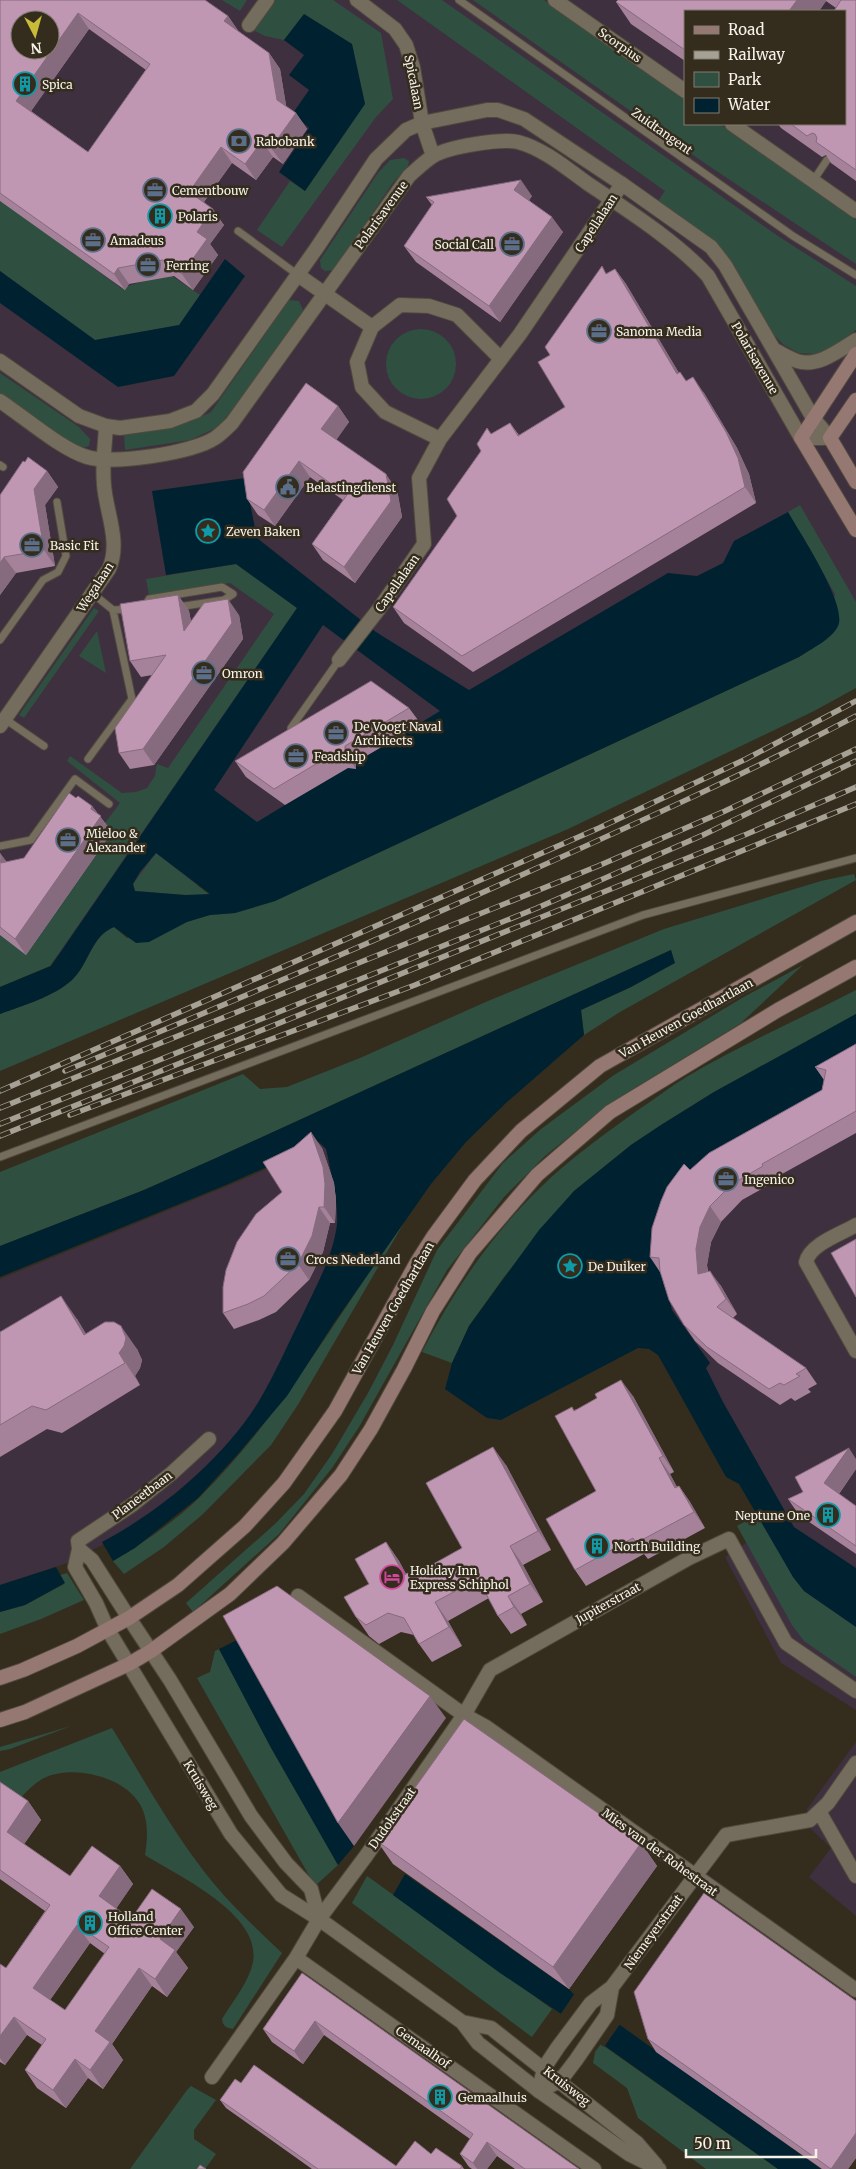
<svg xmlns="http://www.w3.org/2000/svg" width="856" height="2169" font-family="Merriweather,serif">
	<rect width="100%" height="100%" fill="#342d1e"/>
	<path fill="#3e303e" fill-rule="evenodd" d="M0 0H856V641L808 597 289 840 0 985ZM685 11H845V124H685ZM20 20H50V50H20Z
		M856 1042V1710L781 1663 725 1557 770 1527 649 1318Z
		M330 1139 348 1219 270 1398 192 1485 129 1531 67 1563 0 1585V1279L237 1182 310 1150Z
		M856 1742V1916L809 1877 831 1848 811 1829 807 1809Z"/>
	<path fill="#2f5040" d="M222 0H247L240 11Z
		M273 0H333L381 33 393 99 376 117 282 247 257 230 290 181 305 191 365 104 352 44 304 14 284 40 265 36 251 29Z
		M397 0H442L778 236 856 286V330L831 348 817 354 799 353 784 345 766 327 726 259 656 204 665 191Z
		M473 0H544L685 99V124H720L856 220V264L706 164Z
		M404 158 409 161 408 166 392 184 334 270 325 271 321 268 320 260 378 173 390 160Z
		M2 201 121 288 169 274 200 295 180 325 95 340 0 271V202Z
		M289 300 299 301 303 310 249 391 218 427 190 440 125 450 124 433 190 422 211 412Z
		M386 364a35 35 0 1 1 70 0a35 35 0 1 1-70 0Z
		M0 373 79 427 90 439 89 446 79 449 55 435 0 394Z
		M800 505 856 602V688L814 711 568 829 0 1071V1014C24 1005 53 997 72 980 89 964 91 936 114 927L127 938 210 915 235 913 275 901 799 657 828 638 835 594 788 512Z
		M236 564 297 608 50 966 0 987V870L105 823 120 803 67 761 70 756 122 793 136 792 147 788 155 776 157 764 168 768 274 614 230 583 149 595 146 579Z
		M94 608 99 611 24 718 19 715Z
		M97 631 106 673 79 656Z
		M156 853 210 895H185L135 891 133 884Z
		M854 874 856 880 620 1012 584 1035 581 1010 631 987 674 963 671 950 216 1158 144 1190 0 1246V1172L243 1074 260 1089 287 1087 360 1058 488 1001 664 929 821 881Z
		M803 965 741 1023 615 1100 545 1156 504 1197 447 1270 359 1427 332 1468 279 1534 193 1612 186 1603 275 1524 304 1494 332 1454 368 1393 393 1345 437 1250 503 1163 541 1129 614 1075 742 998Z
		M856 990V1014L714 1092 661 1125 631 1145 574 1191 504 1277 469 1326 452 1363 422 1352C453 1292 491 1235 540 1188 569 1159 605 1134 638 1110 655 1099 671 1086 688 1076 742 1044 800 1019 856 990Z
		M405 1221 299 1403 271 1445 203 1514 164 1547 124 1574 113 1561C143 1543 174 1522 199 1498 281 1417 338 1314 405 1221Z
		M758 1514 793 1577 804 1591 856 1627V1677L804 1641 792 1625 737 1526Z
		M67 1573 84 1600 41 1619 0 1634V1612L25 1605 64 1584 60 1575Z
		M219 1649 272 1748 338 1865 315 1886 197 1678 210 1672 215 1651Z
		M71 1726 10 1749 0 1751V1747Z
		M112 1728C145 1781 175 1837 215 1885 236 1910 259 1931 282 1953L233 2029C226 2028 223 2026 222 2019 233 2001 249 1982 253 1962 262 1914 178 1876 145 1855 148 1837 149 1815 137 1800 119 1775 69 1764 42 1779 25 1789 12 1809 0 1824V1772Z
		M367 1876 552 2009 532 2037 352 1903Z
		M601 2044 778 2169H706L638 2118 627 2088 593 2063 595 2052Z
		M191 2086 216 2100 194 2130V2139L216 2154 205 2169H130L187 2090Z"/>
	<path fill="#002230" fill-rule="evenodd" d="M304 14 352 44 365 104 305 191 279 172 309 128 293 113 309 90 289 75 304 55 284 40Z
		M225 259 245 276 174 376 118 387 0 303V271L95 340 179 325Z
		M245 478 257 538 376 632 469 690 668 573 697 576 723 563 734 541 788 512C800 533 848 605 838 626 832 639 811 649 799 657L275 901 235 913 210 915 187 922 149 942 136 943 114 927C91 936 89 964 72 980 53 997 24 1005 0 1014V987L51 966 297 608 236 564 166 575 152 491ZM323 625 440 711 257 822 214 790ZM156 853 210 894 185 895 135 891 133 884 140 872Z
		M671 950 675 963 631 987 581 1010 584 1035 507 1102 466 1142 431 1184 334 1323 287 1396 238 1454 198 1498 135 1548 113 1561 102 1542C161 1511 224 1458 259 1401 275 1374 288 1344 302 1316 316 1286 333 1257 337 1224 339 1206 330 1167 326 1149L319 1142 299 1153 226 1185 0 1277V1246L144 1190 216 1158Z
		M856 1014V1066L840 1091 663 1275 672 1310 710 1363 706 1368 723 1402 794 1527 856 1568V1627L804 1591 793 1577 739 1484 726 1477 658 1355 649 1349 638 1348 501 1420 487 1418 445 1389 452 1363 469 1326 539 1230 574 1191 631 1145 661 1125 714 1092Z
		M56 1567 65 1583 25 1605 0 1612V1585Z
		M239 1639 354 1846 338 1865 271 1748 219 1649Z
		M405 1874 570 1990 575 1996 618 2026 620 2025 821 2169H778L605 2046 606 2044 500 1973 393 1895Z"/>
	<path fill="#342d1e" d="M575 1993 620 2024 604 2047 560 2015Z"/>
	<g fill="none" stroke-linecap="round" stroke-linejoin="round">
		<g stroke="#504a3d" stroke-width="9">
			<path id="service" d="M459 0 793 236 856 275
				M813 181 827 160
				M238 231 298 275
				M0 465 3 467
				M145 608 149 599 222 587 233 594 224 600 178 607
				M113 610 131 609
				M0 640 43 580 58 572 66 556 57 502
				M5 719 44 746
				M291 728 339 660
				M88 759 132 699 113 610 92 593
				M0 846 31 840 75 779 109 804
				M0 1157 643 915 856 858"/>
		</g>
		<g stroke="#504a3d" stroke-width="16">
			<path id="minor" d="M357 0 395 29 406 45 413 67 422 123 433 156
				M555 0 685 91
				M249 25 267 0
				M732 124 856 211
				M298 275 372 327
				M440 439 385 412 362 387 357 362 372 327 400 305 429 306 457 315 501 359
				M339 660 379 609 424 544 419 478 440 439 520 334 622 184
				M0 726 109 569C121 542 106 512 104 485 102 465 105 445 106 426
				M856 1225C841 1234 810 1244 806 1262L856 1351
				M79 1549 92 1560 129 1618
				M108 1630 96 1603 75 1567 79 1549 78 1541 132 1505 172 1473 209 1439
				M856 1691 786 1643 729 1539 689 1558 490 1670 464 1715 486 1727 856 1990
				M820 1813 856 1876
				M296 1958 594 2169
				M212 2077 296 1958 319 1919 366 1856 464 1715 298 1596
				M539 2091 544 2068 558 2047 591 2003 612 1987 726 1835 810 1820 828 1803 856 1763
				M539 2091 560 2081 576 2060 607 2015 612 1987"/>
		</g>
		<g stroke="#504a3d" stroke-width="16">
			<path id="tertiary" d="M775 350C782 354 789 358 797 361 817 368 840 350 856 340
				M0 361 79 416 106 426 120 428 170 421 196 411 213 394 316 249 376 159 406 130 422 123 487 110H498L524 119 622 184 711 247 725 265 813 418 830 438
				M0 401C24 417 61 449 87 457 113 465 192 453 215 438 221 434 227 428 232 423L409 176C417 169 424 162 433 156 448 147 501 138 518 142 544 149 566 168 587 183 627 210 675 240 708 276L801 438H830
				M129 1618 170 1680 251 1816 286 1863 311 1889 319 1919
				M108 1630 231 1834 281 1895 319 1919 462 2022 478 2043 539 2091 629 2154 659 2169
				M462 2022 491 2028 637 2143 656 2165"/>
		</g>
		<g stroke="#504a3d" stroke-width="16">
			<path id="secondary" d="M856 354 801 438 856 530
				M856 400 830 438 856 482
				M0 1678 23 1670 77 1646 129 1618 178 1585 245 1526 284 1483 335 1411 417 1262 433 1237 475 1180 521 1131 600 1066 856 922
				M0 1720 25 1712 129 1664 151 1651 230 1594 283 1543 341 1475 371 1429 404 1369 433 1311 470 1253 537 1175 610 1112 778 1010 856 967"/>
		</g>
		<use href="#service" stroke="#746c5c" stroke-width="7"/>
		<use href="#minor" stroke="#746c5c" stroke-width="14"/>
		<use href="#tertiary" stroke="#746c5c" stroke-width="14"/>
		<use href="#secondary" stroke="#967873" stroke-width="14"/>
		<g stroke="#a6a195" stroke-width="5.5">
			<path id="rail" d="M65 1071C220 1007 373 942 526 873 637 823 748 773 856 716
				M0 1091 599 828 746 759 856 701
				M0 1108 598 866 725 811 856 749
				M70 1115 415 985 856 804
				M0 1124 537 908 703 835 856 761
				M0 1136 747 834 856 787"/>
		</g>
		<use href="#rail" stroke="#342d1e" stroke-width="4" stroke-dasharray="11" stroke-linecap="butt"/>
	</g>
	<path fill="#a58299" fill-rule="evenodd" d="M0 0 228 16 239 32 269 53 280 69 286 106 296 113 307 129 283 164 273 157 256 180 232 163 204 202 224 225 210 244 218 255 193 290 174 276 129 284 125 290 0 201ZM89 29 146 70 88 152 31 111Z
		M618 0H856V181L831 163 826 155 822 157 781 128 778 124H845L836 8 826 1 819 11H685V61L631 24 616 2Z
		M532 196 529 200 563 232 500 322 416 262 404 246 432 205 426 197Z
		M615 269 626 284 679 373 686 381 704 393 737 448 749 474 756 503 473 672 404 623 393 607 457 516 481 451 491 434 510 423 519 435 565 407 550 355 607 273Z
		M338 406 349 422 336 439 397 490 402 517 355 583 323 560 312 544 343 500 310 477 275 526 258 515 247 499Z
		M47 471 58 487 45 505 55 566 16 573 0 595V495Z
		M178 595 189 611 191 621 239 615 243 639 154 765 130 769 119 753 152 675 141 677 130 661Z
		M409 708 421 724 356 762V769L348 768 285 805 246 777 235 761Z
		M76 798 92 806 112 832 26 955 0 935V853L6 862 24 858Z
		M856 1044V1133L773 1179 774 1182 742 1200 721 1222 711 1242 707 1265 708 1271 721 1286 737 1314 733 1318 806 1368 817 1384 808 1389 811 1392 795 1401 791 1398 780 1405 718 1363 695 1341 684 1325 660 1272 650 1257 690 1170 822 1090 824 1080 815 1067Z
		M322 1148 334 1183 336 1200 335 1223H330L323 1252 309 1280 276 1312 259 1320 234 1329 223 1313 282 1192Z
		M77 1319 86 1334 137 1349 142 1360 140 1368 135 1376 140 1385 62 1433 47 1429 0 1457V1332Z
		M633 1396 674 1472 670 1474 677 1487 679 1486 690 1502 705 1528 648 1559 644 1554 586 1586 575 1570 596 1491 574 1410Z
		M856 1459V1469L839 1494 856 1506V1554L799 1515 788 1499 803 1492Z
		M506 1465 551 1550 523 1565 543 1602 521 1614 527 1625 511 1634 498 1616 489 1598 448 1621 462 1646 432 1662 419 1644 414 1635 401 1632 379 1644 369 1636 356 1617 386 1542 399 1561 406 1574 408 1573 411 1577 462 1548Z
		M0 1782 28 1801 41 1820 24 1844 70 1876 120 1866 133 1884 116 1908 131 1919 194 1927 176 1952 188 1968 167 1997 152 1986 112 2044 123 2060 103 2089 88 2078 66 2108 37 2088 25 2070 42 2045 27 2035 5 2065 0 2062V1964L6 1968 45 1911 0 1879ZM90 1943 105 1954 65 2010 50 2000Z
		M377 1841 641 1843 657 1866 569 1989 393 1864Z
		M302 1973 579 2169H515L497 2156 487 2169H472L469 2167 460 2154 470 2139 324 2035 303 2064 272 2042 263 2029Z
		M856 2001V2158L848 2169H822L656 2052 648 2039Z
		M241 2083 396 2166 431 2154 462 2166 464 2169H312L226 2108 220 2100Z"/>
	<path fill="#866a7d" d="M797 0H826V1L819 11H789Z
		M78 13 89 29 27 117 16 101Z
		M228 16 239 32 224 21Z
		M269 53 280 69 288 116 277 100Z
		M296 113 307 129 283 164 271 148Z
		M262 141 273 157 256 180 245 164Z
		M221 147 232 163 200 207 189 192Z
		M521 180 532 196 525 206 514 190Z
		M213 209 224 225 210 244 218 255 193 290 182 274 197 232Z
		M552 217 563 232 500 322 489 306Z
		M118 268 129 284 125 290 114 274Z
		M615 269 626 284 689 390 677 374Z
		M693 377 704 393 737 448 749 474 756 503 745 487Z
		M338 406 349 422 333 445 321 429Z
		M299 461 310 477 275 526 264 510Z
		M47 471 58 487 45 505 55 566 44 550 34 489Z
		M386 474 397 490 402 517 355 583 344 567Z
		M4 557 16 573 0 595V563Z
		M178 595 189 611 195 647 184 631Z
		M228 599 239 615 243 639 154 765 143 749Z
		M345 746 356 762V769L345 753Z
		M92 806 112 832 26 955 15 939Z
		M0 853 10 866 1 863Z
		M311 1132 322 1148 334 1183 336 1200 335 1223 324 1207Z
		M710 1206 721 1222 711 1242 707 1265 709 1290 698 1274 696 1249 700 1227Z
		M319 1207 330 1223 323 1252 309 1280 298 1264Z
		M710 1271 721 1286 737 1314 726 1299Z
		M61 1296 77 1319 100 1357 84 1335Z
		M121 1326 137 1349 142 1360 140 1368 135 1376 140 1385 119 1353Z
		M621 1380 633 1396 674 1472 663 1456Z
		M493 1447 506 1465 551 1550 538 1531Z
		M849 1448 856 1459V1469L835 1499 824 1483Z
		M659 1458 670 1474 686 1504 675 1488Z
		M679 1486 690 1502 705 1528 694 1512Z
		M386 1542 399 1561 417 1594 404 1575Z
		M510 1546 523 1565 543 1602 530 1584Z
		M508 1596 521 1614 527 1625 514 1607Z
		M435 1602 448 1621 462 1646 449 1627Z
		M430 1696 446 1718 354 1846 338 1823Z
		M28 1801 41 1820 20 1850 7 1832Z
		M641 1843 657 1866 569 1989 553 1967Z
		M120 1866 133 1884 112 1915 99 1896Z
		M181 1909 194 1927 176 1952 188 1968 167 1997 155 1979 160 1939Z
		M77 1925 90 1943 46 2006 33 1988Z
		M139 1968 152 1986 112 2044 123 2060 103 2089 90 2070 95 2031Z
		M14 2017 27 2035 5 2065 0 2058V2036Z
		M315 2021 324 2035 303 2064 294 2051Z
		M75 2059 88 2078 66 2108 53 2090Z
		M856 2133V2158L848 2169H831Z
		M487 2142 497 2156 487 2169H477L473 2163Z"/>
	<path fill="#c097b2" stroke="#866a7d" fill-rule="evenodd" d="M0 0H205L228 16 224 21 269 53 277 100 296 113 271 148 262 141 245 164 221 147 189 192 213 209 197 232 207 239 182 274 163 260 118 268 114 274 0 193ZM78 13 150 64 88 152 16 101ZM20 20H50V50H20Z
		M618 0H797L789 11H685V50L616 2Z
		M841 0H856V170L816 142 817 138 815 134 812 133 807 136 791 124H845V11H834Z
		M521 180 514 190 552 217 489 306 404 246 434 202 426 197Z
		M602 266 606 274 615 269 677 374 680 372 686 381 693 377 726 432 738 458 745 487 462 656 393 607 457 516 447 499 481 451 477 444 487 428 491 434 510 423 518 436 565 407 538 362 550 355 545 347Z
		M306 383 338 406 321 429 386 474 391 501 344 567 312 544 347 495 299 461 264 510 247 499 243 472Z
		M28 457 47 471 34 489 44 550 4 557 0 563V495L23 461 25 462Z
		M178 595 184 631 204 603 228 599 232 623 143 749 119 753 115 728 166 655 130 661 120 604Z
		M371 681 409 708 345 746V753L336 752 274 789 235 761Z
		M69 793 76 798 78 796 92 806 91 809 101 816 15 939 0 927V859L1 863 24 858Z
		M856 1044V1111L762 1164 763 1166 732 1184 710 1206 700 1227 696 1249 698 1274 710 1271 726 1299 717 1307 806 1368 796 1374 800 1376 784 1385 780 1383 769 1389 707 1347 684 1325 669 1300 660 1271 659 1258 650 1257 652 1228 661 1201 667 1187 684 1164 690 1170 709 1153 822 1090 826 1070 815 1067Z
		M311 1132 323 1167 325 1184 324 1207H319L312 1236 298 1264 264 1296 248 1304 223 1313V1287L226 1270 237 1242 256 1214 282 1192 263 1162 294 1147Z
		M856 1239V1297L831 1253Z
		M61 1296 84 1335 105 1322H114L121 1326 126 1338 124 1346 119 1353 125 1363 46 1410 32 1406 0 1425V1332Z
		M621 1380 663 1456 659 1458 675 1488 679 1486 694 1512 636 1543 633 1538 575 1570 546 1519 596 1491 555 1416 572 1407 574 1411 597 1398 595 1394Z
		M493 1447 538 1531 510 1546 530 1584 508 1596 514 1607 498 1616 478 1579 435 1602 449 1627 419 1644 404 1618 388 1613 366 1625 356 1617 344 1597 369 1584 355 1559 386 1542 404 1575 408 1573 410 1577 462 1548 426 1483Z
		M849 1448 824 1483 856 1506V1546L788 1499 803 1492 795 1477Z
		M277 1586 430 1696 338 1823 223 1616Z
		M464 1719 641 1843 553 1967 377 1841Z
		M0 1782 28 1801 7 1832 70 1876 92 1846 120 1866 99 1896 131 1919 152 1889 181 1909 160 1939 175 1950 155 1979 139 1968 95 2031 110 2042 90 2070 75 2059 53 2090 25 2070 46 2039 14 2017 0 2036V1964L6 1968 50 1905 0 1870ZM77 1925 109 1947 65 2010 33 1988Z
		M704 1893 856 2001V2133L831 2169 648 2039 634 1992Z
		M302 1973 579 2169H525L487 2142 473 2163 460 2154 473 2134 315 2021 294 2051 263 2029Z
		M254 2065 396 2166 415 2141 431 2154 436 2148 462 2166 460 2169H318L220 2100 235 2079 241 2083Z
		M200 2165 206 2169H197Z"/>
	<defs>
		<g id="building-ring" transform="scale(1.25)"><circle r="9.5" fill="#342d1e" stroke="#0f9aa8" stroke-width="1.5"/><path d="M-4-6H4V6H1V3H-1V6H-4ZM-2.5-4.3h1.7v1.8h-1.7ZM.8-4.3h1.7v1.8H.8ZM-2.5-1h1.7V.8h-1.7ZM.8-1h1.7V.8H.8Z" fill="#0f9aa8"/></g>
		<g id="bank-ring" transform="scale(1.25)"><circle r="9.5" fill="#342d1e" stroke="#5c6f8a" stroke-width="1.5"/><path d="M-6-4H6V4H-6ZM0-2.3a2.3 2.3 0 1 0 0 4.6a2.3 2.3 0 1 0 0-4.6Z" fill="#5c6f8a"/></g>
		<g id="office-ring" transform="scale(1.25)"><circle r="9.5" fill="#342d1e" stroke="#5c6f8a" stroke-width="1.5"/><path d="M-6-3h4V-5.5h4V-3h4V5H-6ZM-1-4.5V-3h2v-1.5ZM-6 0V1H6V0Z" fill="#5c6f8a"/></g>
		<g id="civic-ring" transform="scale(1.25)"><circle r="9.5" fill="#342d1e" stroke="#5c6f8a" stroke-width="1.5"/><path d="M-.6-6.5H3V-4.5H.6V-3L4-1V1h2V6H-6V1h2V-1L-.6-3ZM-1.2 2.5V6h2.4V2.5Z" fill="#5c6f8a"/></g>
		<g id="sight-ring" transform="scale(1.25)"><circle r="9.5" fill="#342d1e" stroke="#0f9aa8" stroke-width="1.5"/><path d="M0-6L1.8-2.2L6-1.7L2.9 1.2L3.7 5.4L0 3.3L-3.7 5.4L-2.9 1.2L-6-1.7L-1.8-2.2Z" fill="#0f9aa8"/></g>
		<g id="hotel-ring" transform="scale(1.25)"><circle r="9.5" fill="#342d1e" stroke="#d1479c" stroke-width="1.5"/><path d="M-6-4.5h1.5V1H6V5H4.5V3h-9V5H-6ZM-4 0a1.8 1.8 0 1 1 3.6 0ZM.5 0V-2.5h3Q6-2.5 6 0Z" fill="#d1479c"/></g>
	</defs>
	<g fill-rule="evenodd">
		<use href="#building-ring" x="25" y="84"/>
		<use href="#bank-ring" x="239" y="141"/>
		<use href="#office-ring" x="155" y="190"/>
		<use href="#building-ring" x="160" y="216"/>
		<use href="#office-ring" x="93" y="240"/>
		<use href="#office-ring" x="512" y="244"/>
		<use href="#office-ring" x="148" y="265"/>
		<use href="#office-ring" x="599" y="331"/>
		<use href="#civic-ring" x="288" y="487"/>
		<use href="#sight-ring" x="208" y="531"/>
		<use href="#office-ring" x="32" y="545"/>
		<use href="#office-ring" x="204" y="673"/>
		<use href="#office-ring" x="336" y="733"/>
		<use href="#office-ring" x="296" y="756"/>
		<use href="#office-ring" x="68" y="840"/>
		<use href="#office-ring" x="726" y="1179"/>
		<use href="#office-ring" x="288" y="1259"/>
		<use href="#sight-ring" x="570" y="1266"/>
		<use href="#building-ring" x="828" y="1515"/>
		<use href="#building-ring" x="597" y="1546"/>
		<use href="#hotel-ring" x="392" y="1577"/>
		<use href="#building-ring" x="90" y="1923"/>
		<use href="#building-ring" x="440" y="2097"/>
	</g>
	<g text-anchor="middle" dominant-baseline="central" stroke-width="5" stroke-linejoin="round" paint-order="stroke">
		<g font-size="12" fill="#f6f2e8" stroke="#342d1e">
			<text transform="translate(620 45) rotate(35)">Scorpius</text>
			<text transform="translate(414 82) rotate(79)">Spicalaan</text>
			<text transform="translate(662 131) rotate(35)">Zuidtangent</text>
			<text transform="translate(381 215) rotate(-54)">Polarisavenue</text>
			<text transform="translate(596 223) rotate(-57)">Capellalaan</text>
			<text transform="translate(755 358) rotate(60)">Polarisavenue</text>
			<text transform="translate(397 583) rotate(-55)">Capellalaan</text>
			<text transform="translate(95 587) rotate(-57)">Wegalaan</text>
			<text transform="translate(686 1018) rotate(-29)">Van Heuven Goedhartlaan</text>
			<text transform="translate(393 1308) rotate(-60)">Van Heuven Goedhartlaan</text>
			<text transform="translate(142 1495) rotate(-37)">Planeetbaan</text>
			<text transform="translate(608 1603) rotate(-29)">Jupiterstraat</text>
			<text transform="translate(201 1785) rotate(59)">Kruisweg</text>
			<text transform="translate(392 1818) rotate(-55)">Dudokstraat</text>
			<text transform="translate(660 1852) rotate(36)">Mies van der Rohestraat</text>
			<text transform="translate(653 1932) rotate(-54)">Niemeyerstraat</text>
			<text transform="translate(423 2047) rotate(35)">Gemaalhof</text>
			<text transform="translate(567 2086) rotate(38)">Kruisweg</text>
		</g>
		<g font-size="12" fill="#f6f2e8" stroke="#342d1e" text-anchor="start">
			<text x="42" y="84">Spica</text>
			<text x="256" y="141">Rabobank</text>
			<text x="172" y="190">Cementbouw</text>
			<text x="178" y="216">Polaris</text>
			<text x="110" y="240">Amadeus</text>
			<text x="494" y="244" text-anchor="end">Social Call</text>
			<text x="166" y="265">Ferring</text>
			<text x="616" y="331">Sanoma Media</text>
			<text x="306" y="487">Belastingdienst</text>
			<text x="226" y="531">Zeven Baken</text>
			<text x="50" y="545">Basic Fit</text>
			<text x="222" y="673">Omron</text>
			<text x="354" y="726">De Voogt Naval<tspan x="354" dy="14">Architects</tspan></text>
			<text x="314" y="756">Feadship</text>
			<text x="86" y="833">Mieloo &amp;<tspan x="86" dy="14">Alexander</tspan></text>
			<text x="744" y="1179">Ingenico</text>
			<text x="306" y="1259">Crocs Nederland</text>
			<text x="588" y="1266">De Duiker</text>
			<text x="810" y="1515" text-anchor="end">Neptune One</text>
			<text x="614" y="1546">North Building</text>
			<text x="410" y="1570">Holiday Inn<tspan x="410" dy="14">Express Schiphol</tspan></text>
			<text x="108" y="1916">Holland<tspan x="108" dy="14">Office Center</tspan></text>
			<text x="458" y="2097">Gemaalhuis</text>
		</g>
	</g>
	<rect x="684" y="10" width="162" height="115" fill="#342d1e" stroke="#827c6f"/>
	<rect x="694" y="26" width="25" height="8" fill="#967873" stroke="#827c6f"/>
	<text x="728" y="35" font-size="15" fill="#f6f2e8">Road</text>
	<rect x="694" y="51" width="25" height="8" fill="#a6a195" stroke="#827c6f"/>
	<text x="728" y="60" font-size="15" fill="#f6f2e8">Railway</text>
	<rect x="694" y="72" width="25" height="15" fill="#2f5040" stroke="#827c6f"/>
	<text x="728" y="85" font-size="15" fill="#f6f2e8">Park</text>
	<rect x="694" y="98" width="25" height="15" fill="#002230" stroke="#827c6f"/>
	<text x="728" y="110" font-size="15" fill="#f6f2e8">Water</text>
	<g transform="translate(35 35) rotate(174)"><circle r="24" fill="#342d1e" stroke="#827c6f"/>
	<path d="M0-4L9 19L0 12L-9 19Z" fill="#c9bb3a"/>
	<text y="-8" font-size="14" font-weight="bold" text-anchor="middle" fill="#f6f2e8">N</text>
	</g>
	<path d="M686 2149v8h130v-8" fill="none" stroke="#f6f2e8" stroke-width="2.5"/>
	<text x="694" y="2149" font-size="15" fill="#f6f2e8" stroke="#342d1e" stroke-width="4" paint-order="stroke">50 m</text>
</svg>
